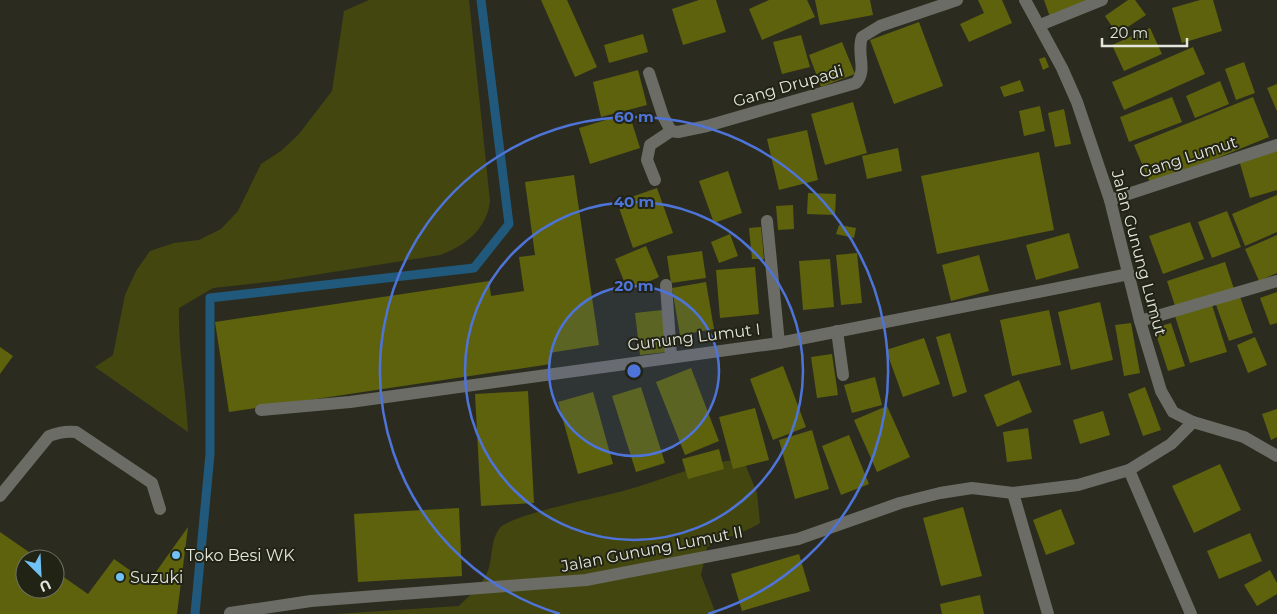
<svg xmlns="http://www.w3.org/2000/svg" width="1277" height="614" font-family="Montserrat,sans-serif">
<rect width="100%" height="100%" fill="#2b2c1f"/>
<g fill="#43470f">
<path d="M369 0H469L490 201C487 229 465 246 440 255L276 281 213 288 179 308C178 350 186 391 188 432L95 367 113 355 125 295 136 271 150 251 174 243 199 240 221 229 238 211 261 164 281 151 299 134 332 91 344 11Z"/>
<path d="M743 459 757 493 760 523C745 533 725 537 707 547L701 575 716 614H335L459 606C468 597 480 586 486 575 494 560 489 541 500 528 511 514 608 496 630 489 668 478 703 462 743 459Z"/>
</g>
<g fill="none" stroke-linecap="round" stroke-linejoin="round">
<polyline stroke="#20597b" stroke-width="9" points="195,614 210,454 210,298 474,268 509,224 481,0"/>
</g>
<g fill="#5e620c">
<polygon points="541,0 567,0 597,67 575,77"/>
<polygon points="699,0 716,0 726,32 683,45 672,9"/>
<polygon points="769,0 807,0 815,17 762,40 749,9"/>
<polygon points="815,0 870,0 873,15 820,25"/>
<polygon points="978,0 1002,0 1012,23 969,42 960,24 984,13"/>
<polygon points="1044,0 1087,0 1050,17"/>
<polygon points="1128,0 1135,0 1146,15 1117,34 1105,16"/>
<polygon points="1200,0 1213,0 1222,31 1182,43 1172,8"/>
<polygon points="919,22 943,86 894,104 870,40"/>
<polygon points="1150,28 1162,54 1124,71 1112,45"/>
<polygon points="643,34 648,52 609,63 604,45"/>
<polygon points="801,35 810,67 782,74 773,42"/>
<polygon points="842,42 855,74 821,87 809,55"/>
<polygon points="1193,47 1205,74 1124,110 1112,82"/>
<polygon points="1045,57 1049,67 1043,70 1039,59"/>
<polygon points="1244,62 1255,93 1236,100 1225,69"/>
<polygon points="638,70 647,105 601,117 593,82"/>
<polygon points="1020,80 1024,91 1004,97 1000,87"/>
<polygon points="1220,81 1229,104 1195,118 1186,96"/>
<polygon points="1277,84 1277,111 1267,88"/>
<polygon points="1172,97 1182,122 1129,142 1120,117"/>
<polygon points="1253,97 1269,137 1151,185 1134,145"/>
<polygon points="853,102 867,153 825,165 811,114"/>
<polygon points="1040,106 1045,131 1024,136 1019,111"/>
<polygon points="1064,109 1071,144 1055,147 1048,113"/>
<polygon points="629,113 640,148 590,164 579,128"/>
<polygon points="807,130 818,180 779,190 767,139"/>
<polygon points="898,148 902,171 867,179 862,156"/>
<polygon points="1277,149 1277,190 1250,198 1239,160"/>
<polygon points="1039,152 1054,230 937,254 921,176"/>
<polygon points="728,171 742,213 714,223 699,181"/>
<polygon points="574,175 599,345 549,353 551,364 229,412 215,322 489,281 491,296 524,291 519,257 535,255 525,182"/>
<polygon points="657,188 673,233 633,248 617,202"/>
<polygon points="808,193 836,194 835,215 807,214"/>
<polygon points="1277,195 1277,232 1245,246 1232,214"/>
<polygon points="793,205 794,229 778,230 776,206"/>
<polygon points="1227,211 1241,247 1212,258 1198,222"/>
<polygon points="1190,222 1204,259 1163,274 1149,236"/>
<polygon points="839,225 856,228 854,238 836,234"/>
<polygon points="761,227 764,259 752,259 749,228"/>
<polygon points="1069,233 1079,268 1036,280 1026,245"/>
<polygon points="730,234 738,256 719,263 711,242"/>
<polygon points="1277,235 1277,273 1259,281 1245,249"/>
<polygon points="646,246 659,277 628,291 615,259"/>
<polygon points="702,251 706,278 671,283 667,256"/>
<polygon points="857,253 862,303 841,305 836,255"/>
<polygon points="979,255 989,291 951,301 942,265"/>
<polygon points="830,259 834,307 803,310 799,261"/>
<polygon points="1225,262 1234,289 1176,309 1167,281"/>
<polygon points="755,267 759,314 720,318 716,270"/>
<polygon points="706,282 714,329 680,335 672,288"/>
<polygon points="1277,292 1277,323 1270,325 1260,298"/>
<polygon points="1239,294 1253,333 1229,341 1215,302"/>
<polygon points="1100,302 1113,360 1071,370 1058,312"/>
<polygon points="1212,305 1227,352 1190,363 1175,316"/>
<polygon points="662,310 667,352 640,355 635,313"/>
<polygon points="1049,310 1061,365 1012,376 1000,320"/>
<polygon points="1131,323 1140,373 1124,376 1115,325"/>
<polygon points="1171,323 1185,366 1168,371 1154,328"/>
<polygon points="950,333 967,392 953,397 936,337"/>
<polygon points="1255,337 1267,365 1248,373 1237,345"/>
<polygon points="924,338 940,384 903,397 886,350"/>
<polygon points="0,347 13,356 0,374"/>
<polygon points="832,354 838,395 817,398 811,357"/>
<polygon points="783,366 806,427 773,440 750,379"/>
<polygon points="691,368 719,441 685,455 656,382"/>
<polygon points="875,377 882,405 852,413 844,385"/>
<polygon points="1019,380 1032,412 997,427 984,395"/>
<polygon points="641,387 665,463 636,472 612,396"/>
<polygon points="1145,387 1161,430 1143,436 1128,394"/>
<polygon points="528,391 534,503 481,506 475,394"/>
<polygon points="593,392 613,464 578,474 558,402"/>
<polygon points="887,406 910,457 877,472 854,420"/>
<polygon points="755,408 769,460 733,469 719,417"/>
<polygon points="1277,409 1277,437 1271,440 1262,414"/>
<polygon points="1103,411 1110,435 1080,444 1073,420"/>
<polygon points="1028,428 1032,459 1007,462 1003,432"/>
<polygon points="812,430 829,489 795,499 779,440"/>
<polygon points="849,435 869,484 841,495 822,446"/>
<polygon points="719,449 724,469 688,479 682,459"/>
<polygon points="1220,464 1241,510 1194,533 1172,486"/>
<polygon points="963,507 982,576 941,586 923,518"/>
<polygon points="459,508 462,576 358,582 354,514"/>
<polygon points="1061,509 1075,544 1046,555 1033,520"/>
<polygon points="188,527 177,614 0,614 0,532 39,559 25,559 25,589 55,589 55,571 88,594 114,559 148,583"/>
<polygon points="1250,533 1262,561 1219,579 1207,551"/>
<polygon points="799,554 810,591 742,611 731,574"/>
<polygon points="1270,570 1277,583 1277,594 1257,606 1244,585"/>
<polygon points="980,595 984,614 942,614 940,604"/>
</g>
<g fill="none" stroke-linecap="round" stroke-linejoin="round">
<g stroke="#6b6c65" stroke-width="12">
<polyline points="1025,0 1062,68 1077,102 1110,200 1140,321 1161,391 1173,412 1193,422 1244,437 1277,456"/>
<polyline points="1040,25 1102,0"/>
<path d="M649 73 663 116 671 131 678 132 707 126 856 83C868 70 856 53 862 37L880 26 957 0"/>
<polyline points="655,180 647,160 650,145 671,131"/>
<polyline points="1110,200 1277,145"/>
<polyline points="767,221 779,343"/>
<polyline points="666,285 671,356"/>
<polyline points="1140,321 1277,281"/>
<polyline points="837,331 843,375"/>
<polyline points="261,410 350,402 779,343 1129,274"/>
<polyline points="1129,470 1191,614"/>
<polyline points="1013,493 1048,614"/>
<path d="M0 496 49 436C59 432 66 431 76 432L152 483 160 509"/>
<polyline points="230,613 311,601 586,580 798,539 900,503 940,493 972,488 1013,493 1078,485 1129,470 1171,444 1193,422"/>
</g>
</g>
<circle cx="634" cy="371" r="85" fill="#4f74d9" fill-opacity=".12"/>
<g fill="none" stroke="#4f74d9" stroke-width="2.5">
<circle cx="634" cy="371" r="85"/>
<circle cx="634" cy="371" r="169"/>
<path d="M560 614A254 254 0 1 1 708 614"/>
</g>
<g fill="#72c1f5" stroke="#212315" stroke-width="2">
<circle cx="176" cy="555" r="5"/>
<circle cx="120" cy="577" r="5"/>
</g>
<g text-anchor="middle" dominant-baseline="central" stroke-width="4" stroke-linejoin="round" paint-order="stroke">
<g font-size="16" fill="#e4e5dc" stroke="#212315">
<text transform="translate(788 86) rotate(-16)">Gang Drupadi</text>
<text transform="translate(1188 157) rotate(-18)">Gang Lumut</text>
<text transform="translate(1139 253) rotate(75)">Jalan Gunung Lumut</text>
<text transform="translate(694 337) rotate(-7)">Gunung Lumut I</text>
<text transform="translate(652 549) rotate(-11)">Jalan Gunung Lumut II</text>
</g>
<g font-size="16" fill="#e4e5dc" stroke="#212315" text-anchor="start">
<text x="186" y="555">Toko Besi WK</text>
<text x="130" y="577">Suzuki</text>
</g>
</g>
<circle cx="634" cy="371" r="8" fill="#4f74d9" stroke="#212315" stroke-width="2.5"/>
<g font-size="15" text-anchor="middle" font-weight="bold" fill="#4f74d9" stroke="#212315" stroke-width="4" stroke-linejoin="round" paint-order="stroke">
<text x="634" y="122">60 m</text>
<text x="634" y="207">40 m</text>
<text x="634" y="291">20 m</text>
</g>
<g transform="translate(40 574) rotate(156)"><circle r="24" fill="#212315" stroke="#6f7165"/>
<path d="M0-4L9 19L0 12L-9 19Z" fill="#72c1f5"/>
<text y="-8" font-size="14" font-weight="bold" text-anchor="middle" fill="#e4e5dc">U</text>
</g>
<path d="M1102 38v8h85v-8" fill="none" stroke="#e4e5dc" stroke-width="2.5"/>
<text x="1110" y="38" font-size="15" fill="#e4e5dc" stroke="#212315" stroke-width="4" paint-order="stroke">20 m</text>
</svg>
